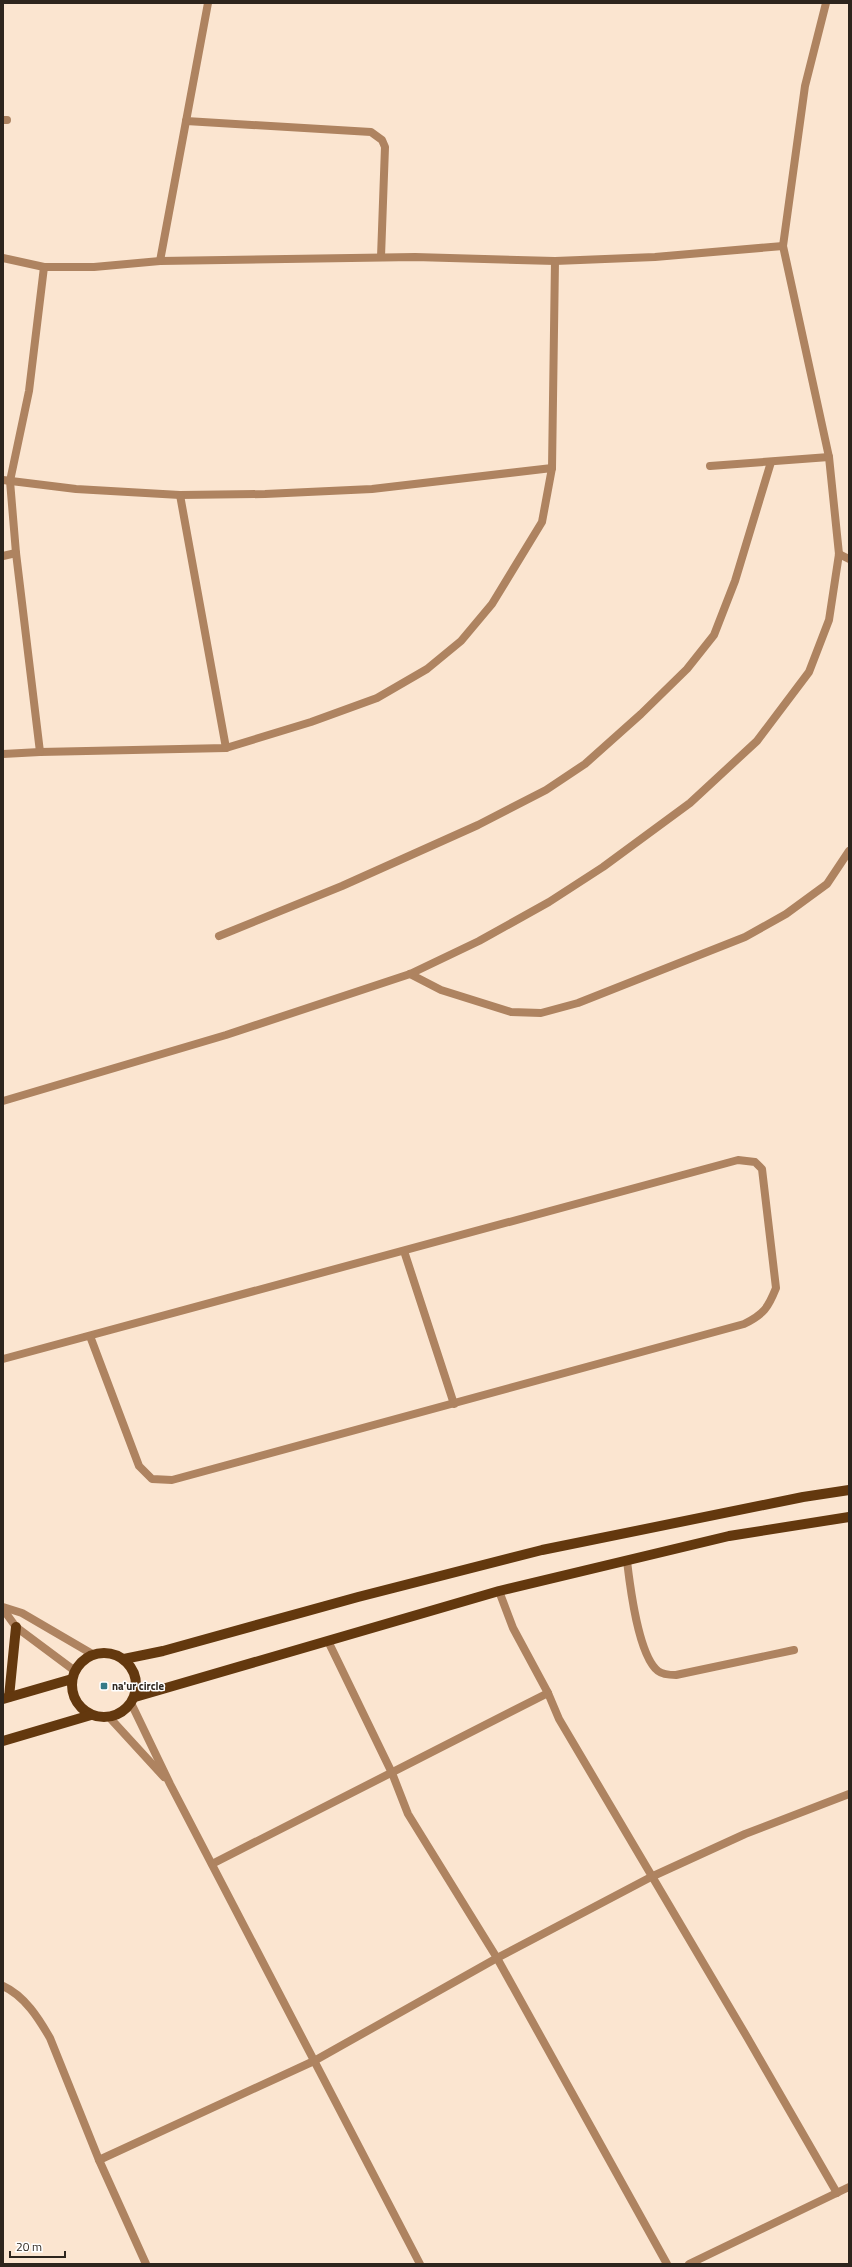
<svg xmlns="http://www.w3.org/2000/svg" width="852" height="2267" font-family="'Titillium Web',sans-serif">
<rect width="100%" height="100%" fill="#fbe5d0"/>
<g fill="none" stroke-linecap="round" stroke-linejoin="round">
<g stroke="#ae8360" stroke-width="8">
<polyline points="3,120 7,120"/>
<polyline points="186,121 371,132 382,140 385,147 381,257"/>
<polyline points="3,258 44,267 94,267 160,261 415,257 555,261 655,257 783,246"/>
<polyline points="160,261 208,3"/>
<polyline points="44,267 29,391 10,481 16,553 40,752 226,748 311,722 377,698 427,669 461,641 492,604 542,522 552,468 555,261"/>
<polyline points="710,466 829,457"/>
<polyline points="3,480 76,489 180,495 265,494 372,489 552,468"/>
<polyline points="180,495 226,748"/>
<polyline points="839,554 849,559"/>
<polyline points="3,556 16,553"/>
<polyline points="3,754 40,752"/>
<polyline points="219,936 342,886 478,825 546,790 585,764 641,714 687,669 714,635 735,581 771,462"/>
<polyline points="410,974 441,990 511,1012 541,1013 578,1003 745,937 786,914 827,884 849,851"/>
<polyline points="3,1101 226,1035 410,974 479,941 549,902 603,867 690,803 757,741 809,672 829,620 839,554 829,457 783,246 805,86 826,3"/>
<polyline points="404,1251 454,1404"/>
<path d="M3 1359 738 1160 755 1162 762 1169 776 1288C768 1308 764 1314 744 1324L172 1480 152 1479 139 1466 90 1336"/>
<path d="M627 1561C630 1586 638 1655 658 1671 663 1675 670 1675 676 1675L794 1650"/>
<polyline points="499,1591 513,1628 548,1693 559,1719 747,2037 837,2193"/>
<polyline points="328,1641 392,1773 408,1814 497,1958 667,2264"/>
<polyline points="131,1703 170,1784 420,2264"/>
<polyline points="109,1717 164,1777"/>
<polyline points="212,1864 548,1693"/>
<path d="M3 1986C25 1996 39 2019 50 2038L99 2160 146 2264"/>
<polyline points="99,2160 314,2061 497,1958 651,1877 745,1834 849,1794"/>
</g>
<g stroke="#ae8360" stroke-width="8">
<polyline points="3,1607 22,1613 94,1655"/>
<polyline points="3,1609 16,1627 75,1671"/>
<polyline points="689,2264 849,2187"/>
</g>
<g stroke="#63380e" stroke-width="10">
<circle cx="104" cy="1685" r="32"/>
<polyline points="124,1659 163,1651 358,1597 542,1550 803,1497 849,1490"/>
<polyline points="9,1697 16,1627"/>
<polyline points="135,1697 499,1591 729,1536 849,1517"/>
<polyline points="3,1699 72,1679"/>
<polyline points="3,1741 91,1715"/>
</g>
</g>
<rect fill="#357a88" stroke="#fff" stroke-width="1.5" x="100" y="1682" width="8" height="8" rx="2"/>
<g text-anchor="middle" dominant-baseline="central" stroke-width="3" stroke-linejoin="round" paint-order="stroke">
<g font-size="11" font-weight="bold" fill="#2d251d" stroke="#fff" text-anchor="start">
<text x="112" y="1686">na'ur circle</text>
</g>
</g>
<rect width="852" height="2267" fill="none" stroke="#2d251d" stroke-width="8"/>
<path d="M10 2251v6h55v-6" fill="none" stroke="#2d251d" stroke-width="2"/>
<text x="16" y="2251" font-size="12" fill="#2d251d" stroke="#ffffff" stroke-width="3" paint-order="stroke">20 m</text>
</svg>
